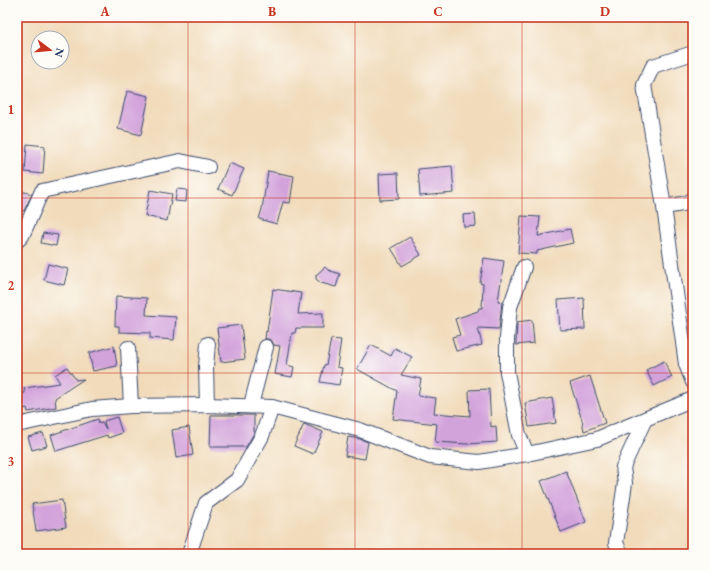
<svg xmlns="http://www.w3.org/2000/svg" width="710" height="571" font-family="'EB Garamond',serif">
<rect width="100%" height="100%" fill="#fdfcf7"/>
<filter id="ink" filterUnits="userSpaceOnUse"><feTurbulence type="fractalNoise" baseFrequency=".025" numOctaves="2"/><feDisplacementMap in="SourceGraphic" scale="8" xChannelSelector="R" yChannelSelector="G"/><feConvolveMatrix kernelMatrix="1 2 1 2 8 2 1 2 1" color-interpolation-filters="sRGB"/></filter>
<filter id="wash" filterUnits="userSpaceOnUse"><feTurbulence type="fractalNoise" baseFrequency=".012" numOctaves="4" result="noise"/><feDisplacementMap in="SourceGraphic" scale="16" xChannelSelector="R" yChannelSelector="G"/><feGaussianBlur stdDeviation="0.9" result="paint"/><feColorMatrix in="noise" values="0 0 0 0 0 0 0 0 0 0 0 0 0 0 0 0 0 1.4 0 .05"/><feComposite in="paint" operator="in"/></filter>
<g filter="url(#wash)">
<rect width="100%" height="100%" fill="#f1dbbb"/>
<g id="blocks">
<g fill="#d2a2db">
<polygon points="127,91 149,96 141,135 118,129"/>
<polygon points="27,144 45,146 43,174 25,172"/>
<polygon points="229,163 244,169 232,195 218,189"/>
<polygon points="452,166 454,193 420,196 418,169"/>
<polygon points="268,171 294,176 290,203 283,202 277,224 259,219 262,209"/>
<polygon points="398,173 399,199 380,200 379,174"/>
<polygon points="177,189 187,190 186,202 175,201"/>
<polygon points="17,190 32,194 24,211 17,209"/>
<polygon points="150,190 172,194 167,221 145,216"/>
<polygon points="475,214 476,226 464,227 463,215"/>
<polygon points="521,216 540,217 538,236 570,229 573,243 537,251 537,254 518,253"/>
<polygon points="43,233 58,235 56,246 41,243"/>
<polygon points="410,237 421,255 402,266 391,248"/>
<polygon points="484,258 504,261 498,301 502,302 499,329 478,328 482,345 456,351 452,337 460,335 455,319 478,311 479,308 482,308 483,284 480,283"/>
<polygon points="48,264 68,269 64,285 44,280"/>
<polygon points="325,267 328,270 340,274 336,287 321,283 316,279 316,275"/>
<polygon points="273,289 301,293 298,314 323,313 323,328 296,328 295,333 292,333 287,365 294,367 292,377 275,374 280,346 274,345 272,341 268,339 265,339 266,331 267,332"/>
<polygon points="116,296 147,298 146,315 176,317 174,340 150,338 150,333 119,332 119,326 115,326"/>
<polygon points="584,298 585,329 560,330 558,300"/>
<polygon points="532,320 534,343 516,345 517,322"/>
<polygon points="241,325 245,359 221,362 217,328"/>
<polygon points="331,339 341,340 337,367 342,368 339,385 320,382 324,365 326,365"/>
<polygon points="371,345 391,356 395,348 412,357 401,375 421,379 418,396 436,398 434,413 470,416 469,390 489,389 491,427 496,426 497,442 467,444 435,442 437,424 393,419 397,391 357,369"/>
<polygon points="114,346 117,366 93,371 89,353"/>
<polygon points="664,361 672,377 654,386 646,370"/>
<polygon points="67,367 76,380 84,379 55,398 56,407 28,412 27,408 17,411 17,395 25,393 24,388 60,383 55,375"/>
<polygon points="590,376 605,423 584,431 582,420 570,383"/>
<polygon points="552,398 556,423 529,427 525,403"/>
<polygon points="211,415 254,415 254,433 246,447 210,447"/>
<polygon points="117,417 122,433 108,438 107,435 56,451 51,435 98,419 99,423 102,422 106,429 104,421"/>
<polygon points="304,424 323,432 313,454 294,446"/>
<polygon points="189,427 193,455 176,458 172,430"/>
<polygon points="43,433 47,446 32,450 28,437"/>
<polygon points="348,437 360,439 368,442 365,459 345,456"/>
<polygon points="566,471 586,522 561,532 541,481"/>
<polygon points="62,500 66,527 36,531 32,504"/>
</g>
</g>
</g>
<g filter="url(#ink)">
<use href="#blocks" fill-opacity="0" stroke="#3b496c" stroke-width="1"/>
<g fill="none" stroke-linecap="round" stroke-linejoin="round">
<defs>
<g id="minor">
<polyline points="693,53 653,66 644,85 664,207 686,364 693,382"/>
<polyline points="664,207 688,203 693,199"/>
<polyline points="17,241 22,236 42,191 180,161 208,167"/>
<polyline points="524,267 510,307 507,338 507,372 519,435 527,454"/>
<polyline points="128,348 131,406"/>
<polyline points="207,405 206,366 208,344"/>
<polyline points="251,405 266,347"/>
<polyline points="17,425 92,409 131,406 207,405 272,407 360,430 430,457 479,462 527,454 597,439 693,399"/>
<polyline points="189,554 206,503 237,480 262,436 272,407"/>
<polyline points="621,554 616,543 625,483 623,467 645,419"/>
</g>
</defs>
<use href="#minor" stroke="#3b496c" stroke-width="16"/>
<use href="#minor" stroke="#fff" stroke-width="14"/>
</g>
</g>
<path fill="none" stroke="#c8321e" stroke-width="1" stroke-opacity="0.55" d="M188 17V554M355 17V554M522 17V554M17 198H693M17 373H693"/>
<rect width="710" height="571" fill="none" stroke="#fdfcf7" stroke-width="44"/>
<g transform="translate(50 50) rotate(106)"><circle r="19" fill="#fdfcf7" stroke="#a3aaba"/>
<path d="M0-3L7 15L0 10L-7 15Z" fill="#c8321e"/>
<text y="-6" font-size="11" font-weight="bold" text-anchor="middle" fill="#1b2f5e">N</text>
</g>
<rect x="22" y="22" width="666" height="527" fill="none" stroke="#c8321e" stroke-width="1.5"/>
<g font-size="13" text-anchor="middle" font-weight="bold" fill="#c8321e">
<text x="105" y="16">A</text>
<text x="272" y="16">B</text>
<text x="438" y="16">C</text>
<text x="605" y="16">D</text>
<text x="11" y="114">1</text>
<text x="11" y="290">2</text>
<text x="11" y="466">3</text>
</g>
</svg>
